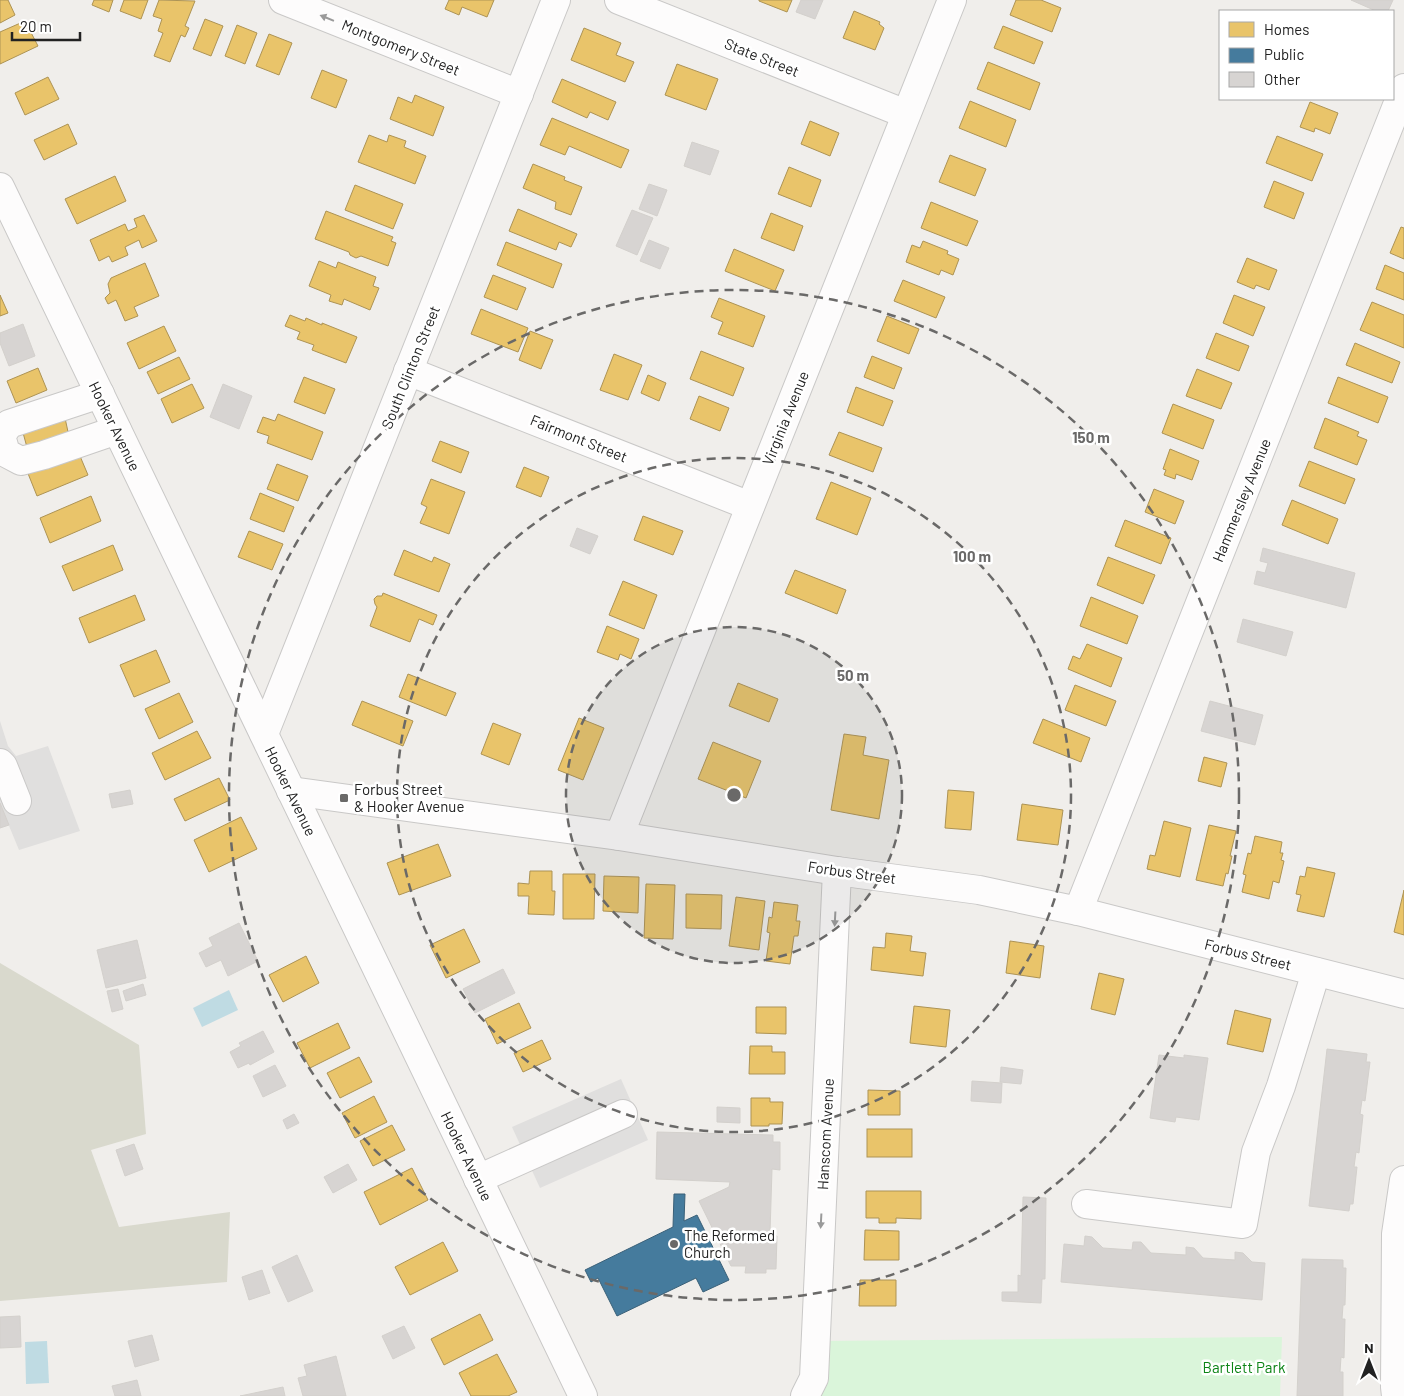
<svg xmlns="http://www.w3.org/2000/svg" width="1404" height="1396" font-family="Barlow,sans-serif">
<rect width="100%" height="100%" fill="#f0eeeb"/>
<polygon fill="#d9d9cd" points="0,963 139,1045 146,1134 91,1150 119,1227 230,1212 227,1282 0,1301"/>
<polygon fill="#daf5da" points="1282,1337 1280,1396 805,1396 815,1341"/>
<g fill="#e0dfde">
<polygon points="0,721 8,746 16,756 48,746 80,831 19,850 0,804"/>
<polygon points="621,1079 648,1140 540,1188 512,1127"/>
</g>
<g fill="#bfdbe3">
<polygon points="229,990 238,1010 202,1027 193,1008"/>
<polygon points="47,1341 49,1383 26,1384 25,1342"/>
</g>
<g fill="#e9c46a" stroke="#ad9354">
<polygon points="0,0 8,0 15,15 0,23"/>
<polygon points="94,0 113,0 109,12 92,5"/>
<polygon points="124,0 148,0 141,19 120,11"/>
<polygon points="159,0 195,1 185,26 189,28 185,37 181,35 170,62 154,56 163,33 158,31 162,19 153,16"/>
<polygon points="449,0 494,0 487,17 462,7 459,15 445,9"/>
<polygon points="759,0 792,0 787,12 759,1"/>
<polygon points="1016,0 1041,0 1061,8 1052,32 1010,15"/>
<polygon points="854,11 880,22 879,24 884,28 875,50 843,38"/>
<polygon points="205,19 223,26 211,56 193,49"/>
<polygon points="25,21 38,46 0,64 0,32"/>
<polygon points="237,25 257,33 245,64 225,56"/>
<polygon points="1003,26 1043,42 1034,64 994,48"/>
<polygon points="584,28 621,43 616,55 634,62 625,82 571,60"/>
<polygon points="269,34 292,43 279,75 256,66"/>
<polygon points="988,62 1040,83 1030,110 977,89"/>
<polygon points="677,64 718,79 706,110 665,95"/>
<polygon points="322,70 347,80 336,108 311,98"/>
<polygon points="48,77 59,99 25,115 15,93"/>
<polygon points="562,79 616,102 608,120 590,112 587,118 552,102"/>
<polygon points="415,95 444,107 433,136 390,119 398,97 412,103"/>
<polygon points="970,101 1016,120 1006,147 959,128"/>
<polygon points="1310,102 1338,113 1330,134 1315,128 1314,132 1300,127"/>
<polygon points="552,118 629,150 621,168 569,146 565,155 540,145"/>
<polygon points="810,121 839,133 830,156 801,144"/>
<polygon points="68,124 77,144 44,160 34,140"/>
<polygon points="369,135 387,142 389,135 406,141 404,147 426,156 415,184 358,162"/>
<polygon points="1277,136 1323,154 1312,181 1266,163"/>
<polygon points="950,155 986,169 975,196 939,182"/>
<polygon points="533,164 565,177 564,180 582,187 571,215 555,209 556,202 523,188"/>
<polygon points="789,167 821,180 811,207 778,194"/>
<polygon points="115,176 126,201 77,224 65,199"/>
<polygon points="1274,181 1304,193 1294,219 1264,207"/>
<polygon points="355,185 403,204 393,229 345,210"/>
<polygon points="931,202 978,221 967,246 921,228"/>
<polygon points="518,209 577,234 571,247 559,242 556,250 509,231"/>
<polygon points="326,211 393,237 391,241 396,243 388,266 361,256 356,258 350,255 349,252 315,239"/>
<polygon points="771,213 803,226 794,251 761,238"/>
<polygon points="144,215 157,241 142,248 139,240 125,247 128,255 112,262 109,256 99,261 90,240 125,224 128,231 137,227 134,219"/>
<polygon points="1401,227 1404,228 1404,259 1390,253"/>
<polygon points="923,241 948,251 947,254 959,259 953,275 941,270 939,275 906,262 912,245 920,248"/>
<polygon points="506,242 562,264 553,288 497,265"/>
<polygon points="734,249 784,270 775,291 725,271"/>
<polygon points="1247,258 1277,270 1269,290 1256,285 1254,289 1237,282"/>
<polygon points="319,261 336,268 338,262 376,277 373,286 379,288 370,310 344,299 342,305 329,301 331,295 309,286"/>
<polygon points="145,263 159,296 134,307 138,316 125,321 116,300 108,304 105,298 110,293 108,284 111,278"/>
<polygon points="1385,265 1404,273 1404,300 1376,289"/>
<polygon points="493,275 526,288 517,310 484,297"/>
<polygon points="903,280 945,297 936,318 894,301"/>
<polygon points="0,295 8,313 0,316"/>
<polygon points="1234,295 1265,307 1253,336 1223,323"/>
<polygon points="719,298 765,316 753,347 718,334 723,322 711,317"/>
<polygon points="1372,302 1404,315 1404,348 1360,330"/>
<polygon points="481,309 528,328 518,352 471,334"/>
<polygon points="290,315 305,321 306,318 322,325 322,323 357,337 346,363 312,350 314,345 297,339 300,332 285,326"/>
<polygon points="887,316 919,329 909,354 877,341"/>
<polygon points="164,326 176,351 139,369 127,343"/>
<polygon points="530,331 553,340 541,369 519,360"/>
<polygon points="1216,333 1249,346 1239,371 1206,358"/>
<polygon points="1355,343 1400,362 1392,383 1346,365"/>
<polygon points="701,351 744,368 733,396 690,379"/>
<polygon points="614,354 642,365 628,400 600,390"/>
<polygon points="872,356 902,368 894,389 864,377"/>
<polygon points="179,357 190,379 158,394 147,372"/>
<polygon points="38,368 47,390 16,403 7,381"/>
<polygon points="1197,369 1232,383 1221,409 1186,396"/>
<polygon points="648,375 666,383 659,401 641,393"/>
<polygon points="304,377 335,389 325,414 294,402"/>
<polygon points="1338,377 1388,397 1378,423 1328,403"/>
<polygon points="192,384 204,408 172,423 161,399"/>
<polygon points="856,387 893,401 883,426 847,412"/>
<polygon points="699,396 729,408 720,431 690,419"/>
<polygon points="1173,404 1214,420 1203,449 1162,433"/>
<polygon points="278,414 323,432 312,460 267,443 269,436 257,432 263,417 275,421"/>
<polygon points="65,418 70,441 28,451 22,429"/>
<polygon points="1325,418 1359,432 1357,436 1367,440 1357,465 1314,448"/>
<polygon points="839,432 882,448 873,472 829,455"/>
<polygon points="440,441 469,452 461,473 432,461"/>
<polygon points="77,449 88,475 37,496 27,471"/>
<polygon points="1170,449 1199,461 1192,480 1176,474 1175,479 1164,475 1166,470 1163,469"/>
<polygon points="1309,461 1355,479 1345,504 1299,486"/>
<polygon points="277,464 308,476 298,501 267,489"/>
<polygon points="524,467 549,477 541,497 516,487"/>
<polygon points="431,479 465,492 449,534 420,523 427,507 421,504"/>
<polygon points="831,482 871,498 857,535 816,519"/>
<polygon points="1154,489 1184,501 1175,524 1145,512"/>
<polygon points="260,493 294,507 284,532 250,519"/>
<polygon points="91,496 101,521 50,543 40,518"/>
<polygon points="1292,500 1338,519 1328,544 1282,525"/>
<polygon points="643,516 683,531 673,555 634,540"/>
<polygon points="1125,520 1171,538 1161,564 1115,546"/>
<polygon points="249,531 283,544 272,570 238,557"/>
<polygon points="113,545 123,570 73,591 62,566"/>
<polygon points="404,550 432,562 434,557 450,564 439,592 394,575"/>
<polygon points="1108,557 1155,575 1143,604 1097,585"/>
<polygon points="795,570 846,590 837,614 785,593"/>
<polygon points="623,581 657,595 644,629 609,615"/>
<polygon points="383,593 437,615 433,625 419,619 410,642 370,626 377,607 375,604 374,599 377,596 382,596"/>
<polygon points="135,595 145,620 89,643 79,618"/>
<polygon points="1091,597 1138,616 1127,644 1080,626"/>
<polygon points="607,626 639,639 631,659 620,654 618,660 597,652"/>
<polygon points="1087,644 1122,658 1111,687 1068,669 1073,656 1080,659"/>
<polygon points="156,650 170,682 134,697 120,665"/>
<polygon points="408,674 456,693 446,716 399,697"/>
<polygon points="738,683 778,699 769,722 729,706"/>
<polygon points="1075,685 1116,701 1106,726 1065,710"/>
<polygon points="179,693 193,722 159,739 145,709"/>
<polygon points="362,701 413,721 403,746 352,725"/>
<polygon points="579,718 604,728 583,780 558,770"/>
<polygon points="1043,719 1090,738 1081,762 1033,743"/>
<polygon points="493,723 521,734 509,765 481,754"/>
<polygon points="197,731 211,758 165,780 152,753"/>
<polygon points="844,734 866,737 863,755 889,760 879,819 831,810"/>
<polygon points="713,742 761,761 746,798 698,779"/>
<polygon points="1204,757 1227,763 1221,787 1198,781"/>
<polygon points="219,778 230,800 185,821 174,799"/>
<polygon points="948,790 974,792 971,830 945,828"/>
<polygon points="1022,804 1063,810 1058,845 1017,840"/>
<polygon points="241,817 257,849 209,872 194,840"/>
<polygon points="1164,821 1191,828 1180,877 1147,869 1150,855 1155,856"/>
<polygon points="1209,825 1236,831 1230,856 1232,856 1228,874 1226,873 1223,886 1196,880"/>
<polygon points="1255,836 1282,842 1280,853 1283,853 1281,860 1284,861 1279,883 1273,881 1269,899 1242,892 1246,875 1243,874 1248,853 1251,854"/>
<polygon points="438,844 451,876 399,895 387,863"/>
<polygon points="1307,867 1335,873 1324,917 1297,911 1301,895 1296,894 1300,876 1305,877"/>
<polygon points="530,871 552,871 552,891 555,891 554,915 528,914 529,896 518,896 518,883 529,884"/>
<polygon points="563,874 595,874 594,919 563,919"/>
<polygon points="604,876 639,877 638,913 603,911"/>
<polygon points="646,884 675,885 673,939 644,938"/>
<polygon points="1404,890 1404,935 1394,932"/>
<polygon points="686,894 722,895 721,929 686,928"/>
<polygon points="736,897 765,901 759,950 729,946"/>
<polygon points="774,902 798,905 796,921 800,921 798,936 794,936 790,964 766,961 770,933 767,932 769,917 772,918"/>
<polygon points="464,929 480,962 446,978 430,945"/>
<polygon points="886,933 912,936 910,951 926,953 923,976 871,970 873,947 885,948"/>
<polygon points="1010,941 1044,946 1040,978 1006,973"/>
<polygon points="306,956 319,983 283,1002 269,975"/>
<polygon points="1099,973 1124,979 1115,1015 1091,1009"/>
<polygon points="519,1003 531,1028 497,1044 485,1019"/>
<polygon points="914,1006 950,1010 946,1047 910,1043"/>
<polygon points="756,1007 786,1007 786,1034 756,1033"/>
<polygon points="1235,1010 1271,1019 1263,1052 1227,1044"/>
<polygon points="338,1023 350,1048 310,1068 297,1043"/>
<polygon points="542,1040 551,1059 523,1072 514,1053"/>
<polygon points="750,1046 772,1046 772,1052 785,1052 785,1074 749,1074"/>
<polygon points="359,1057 372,1082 340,1098 327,1073"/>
<polygon points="868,1090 900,1091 900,1115 868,1115"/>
<polygon points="374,1096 387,1122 355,1138 342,1113"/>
<polygon points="751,1098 770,1098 770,1102 783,1102 782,1124 769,1124 769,1126 751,1126"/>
<polygon points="392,1125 405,1150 373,1166 360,1141"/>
<rect x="867" y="1129" width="45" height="28"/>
<polygon points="412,1168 428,1200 380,1225 364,1192"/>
<polygon points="866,1191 921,1191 921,1219 896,1218 896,1223 879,1223 879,1218 866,1218"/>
<polygon points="865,1230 899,1231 899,1260 864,1260"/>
<polygon points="443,1242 458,1271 410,1295 395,1267"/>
<polygon points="860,1280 896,1280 896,1306 859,1306"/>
<polygon points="480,1314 493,1340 444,1365 431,1339"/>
<polygon points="497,1354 517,1392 508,1396 471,1396 459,1373"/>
</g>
<polygon fill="#457b9d" stroke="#3a6078" points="674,1194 685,1194 684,1221 697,1215 729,1280 703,1292 696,1278 617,1316 598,1278 591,1282 585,1270 673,1227"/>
<g fill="#d7d4d2" stroke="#d3d0cc">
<polygon points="801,0 823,0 815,19 796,12"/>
<polygon points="1351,0 1393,0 1388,11 1376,11"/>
<polygon points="692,142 719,151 710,175 684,166"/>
<polygon points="649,184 667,190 657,216 639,209"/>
<polygon points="632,210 653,218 637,255 616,246"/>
<polygon points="649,240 669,248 660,269 640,261"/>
<polygon points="23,324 35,356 9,366 0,343 0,333"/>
<polygon points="223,384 252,396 239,429 210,417"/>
<polygon points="577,528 598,536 590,554 570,546"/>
<polygon points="1263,548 1355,573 1346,608 1254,584 1257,571 1265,573 1268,563 1260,561"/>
<polygon points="1243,619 1293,632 1286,656 1237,642"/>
<polygon points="1210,701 1263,715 1255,745 1201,731"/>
<polygon points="130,790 133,804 112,808 109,794"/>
<polygon points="0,803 9,825 0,828"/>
<polygon points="239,923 258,961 228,976 221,960 206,967 199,953 213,946 209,938"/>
<polygon points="137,940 146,978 106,988 97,950"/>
<polygon points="503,969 515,993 475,1013 463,989"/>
<polygon points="143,984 146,995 126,1001 123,991"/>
<polygon points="118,989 123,1009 112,1012 107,991"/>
<polygon points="263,1031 274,1052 250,1065 249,1063 238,1068 230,1052 241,1046 239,1043"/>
<polygon points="1327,1049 1367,1054 1366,1062 1370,1062 1365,1101 1362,1100 1360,1114 1363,1115 1359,1153 1356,1152 1354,1167 1357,1167 1353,1204 1350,1204 1349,1211 1309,1206"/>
<polygon points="1159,1055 1184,1058 1184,1055 1208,1058 1199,1120 1176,1117 1175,1122 1150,1118"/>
<polygon points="275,1065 286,1086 263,1097 253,1076"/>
<polygon points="1001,1067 1023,1070 1021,1084 1000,1082"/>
<polygon points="972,1081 1002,1083 1001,1103 971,1101"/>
<polygon points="717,1107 740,1108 740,1123 717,1122"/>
<polygon points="294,1114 299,1123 287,1129 283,1120"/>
<polygon points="657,1132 773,1135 773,1142 780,1142 780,1170 772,1169 770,1233 777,1236 776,1269 766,1269 766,1273 745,1273 746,1266 731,1266 699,1201 729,1187 730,1182 656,1179"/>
<polygon points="134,1144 143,1169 125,1176 116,1150"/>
<polygon points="348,1164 357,1180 333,1193 324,1177"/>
<polygon points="1023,1197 1046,1198 1045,1279 1042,1279 1041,1303 1002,1301 1002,1292 1018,1292 1018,1275 1021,1276"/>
<polygon points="1085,1236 1092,1237 1103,1248 1132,1250 1133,1242 1141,1242 1151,1253 1186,1255 1186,1247 1194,1248 1203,1258 1235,1260 1235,1252 1243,1253 1252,1262 1265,1263 1262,1300 1061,1282 1064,1244 1084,1246"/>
<polygon points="297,1255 313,1291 288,1302 272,1267"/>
<polygon points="1302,1259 1343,1260 1343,1268 1346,1268 1345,1305 1343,1305 1342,1319 1345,1319 1344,1358 1341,1357 1340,1372 1343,1372 1343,1396 1297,1396"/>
<polygon points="262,1270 270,1293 249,1300 242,1277"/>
<polygon points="20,1316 21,1347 0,1348 0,1317"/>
<polygon points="404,1326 415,1348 393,1359 382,1336"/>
<polygon points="152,1335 159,1360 135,1367 128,1341"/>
<polygon points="336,1356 346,1396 303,1396 298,1378 307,1376 304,1365"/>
<polygon points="137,1380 141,1396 115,1396 112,1386"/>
<polygon points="283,1387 285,1396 240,1396"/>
</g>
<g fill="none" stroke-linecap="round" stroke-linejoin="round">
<defs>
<g id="minor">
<polyline points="283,0 519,94"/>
<polyline points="619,0 906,114"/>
<polyline points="0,187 583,1396"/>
<polyline points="408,371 750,506"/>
<polyline points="100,394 9,424 1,436 6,453 21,461 44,455 117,430"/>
<polyline points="264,734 556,0"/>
<polyline points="0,763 3,766 17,801"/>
<polyline points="291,791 619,836 837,871 979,890 1078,911 1404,994"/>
<polyline points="619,836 952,0"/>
<polyline points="1078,911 1404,88"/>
<polyline points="478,1179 623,1114"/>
<polyline points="1086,1204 1243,1224 1256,1152 1281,1086 1316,972"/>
<polyline points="805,1396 814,1378 837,871"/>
<polyline points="1396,1396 1395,1387 1396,1234 1404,1180"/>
</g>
</defs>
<use href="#minor" stroke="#c9c8c7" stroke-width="30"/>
<use href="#minor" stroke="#fdfcfc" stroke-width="28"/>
</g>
<defs><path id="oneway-solid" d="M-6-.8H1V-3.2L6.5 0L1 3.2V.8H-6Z" transform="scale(1.25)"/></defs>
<g fill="#9a9a9a">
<use href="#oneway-solid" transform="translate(327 18) rotate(-158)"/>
<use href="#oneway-solid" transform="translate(835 919) rotate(93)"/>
<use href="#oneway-solid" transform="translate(821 1221) rotate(93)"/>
</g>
<circle cx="734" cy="795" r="168" fill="#6a6968" fill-opacity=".12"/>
<g fill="none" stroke="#6a6968" stroke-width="2.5" stroke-dasharray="9 6">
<circle cx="734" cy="795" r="168"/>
<circle cx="734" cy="795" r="337"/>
<circle cx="734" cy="795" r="505"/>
</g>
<g fill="#6a6968" stroke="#fff" stroke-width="2">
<rect x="339" y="793" width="10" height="10" rx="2.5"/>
<circle cx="674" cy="1244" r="5"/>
</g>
<g text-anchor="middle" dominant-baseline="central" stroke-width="5" stroke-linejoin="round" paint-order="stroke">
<g font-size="15" fill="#222" stroke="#fff">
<text transform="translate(401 47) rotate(22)">Montgomery Street</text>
<text transform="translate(762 57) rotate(22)">State Street</text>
<text transform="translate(410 367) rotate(-68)">South Clinton Street</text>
<text transform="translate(785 418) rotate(-68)">Virginia Avenue</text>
<text transform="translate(115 426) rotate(64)">Hooker Avenue</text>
<text transform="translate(579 438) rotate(22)">Fairmont Street</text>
<text transform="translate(1241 500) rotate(-68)">Hammersley Avenue</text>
<text transform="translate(291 791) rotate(64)">Hooker Avenue</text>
<text transform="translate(852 872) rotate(8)">Forbus Street</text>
<text transform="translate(1248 954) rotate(14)">Forbus Street</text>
<text transform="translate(825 1134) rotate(-87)">Hanscom Avenue</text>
<text transform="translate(467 1156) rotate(64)">Hooker Avenue</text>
</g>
<g font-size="15" fill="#222" stroke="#fff" text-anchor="start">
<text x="354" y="789">Forbus Street<tspan x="354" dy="17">&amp; Hooker Avenue</tspan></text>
<text x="684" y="1235">The Reformed<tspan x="684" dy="17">Church</tspan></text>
</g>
<g font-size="15" fill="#0c8416" stroke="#fff">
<text x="1244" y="1367">Bartlett Park</text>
</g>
</g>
<circle cx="734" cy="795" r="8" fill="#6a6968" stroke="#fff" stroke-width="2.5"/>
<g font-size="15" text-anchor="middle" font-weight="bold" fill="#6a6968" stroke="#fff" stroke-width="5" stroke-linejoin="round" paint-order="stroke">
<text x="1091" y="443">150 m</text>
<text x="972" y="562">100 m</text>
<text x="853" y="681">50 m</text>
</g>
<rect x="1219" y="10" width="175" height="90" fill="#ffffff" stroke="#a7a7a7"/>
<rect x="1229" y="22" width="25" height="15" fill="#e9c46a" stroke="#a7a7a7"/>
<text x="1264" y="35" font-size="15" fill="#222222">Homes</text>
<rect x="1229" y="48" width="25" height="15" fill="#457b9d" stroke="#a7a7a7"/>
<text x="1264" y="60" font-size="15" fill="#222222">Public</text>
<rect x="1229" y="72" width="25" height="15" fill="#d7d4d2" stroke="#a7a7a7"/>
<text x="1264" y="85" font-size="15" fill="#222222">Other</text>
<g transform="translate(1369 1361)" stroke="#ffffff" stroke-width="4" paint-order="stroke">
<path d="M0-4L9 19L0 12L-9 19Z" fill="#222222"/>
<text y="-8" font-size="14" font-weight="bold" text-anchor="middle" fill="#222222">N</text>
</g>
<path d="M12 32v8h68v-8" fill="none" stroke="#222222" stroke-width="2.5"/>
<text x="20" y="32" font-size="15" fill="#222222" stroke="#ffffff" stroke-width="4" paint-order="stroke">20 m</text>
</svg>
